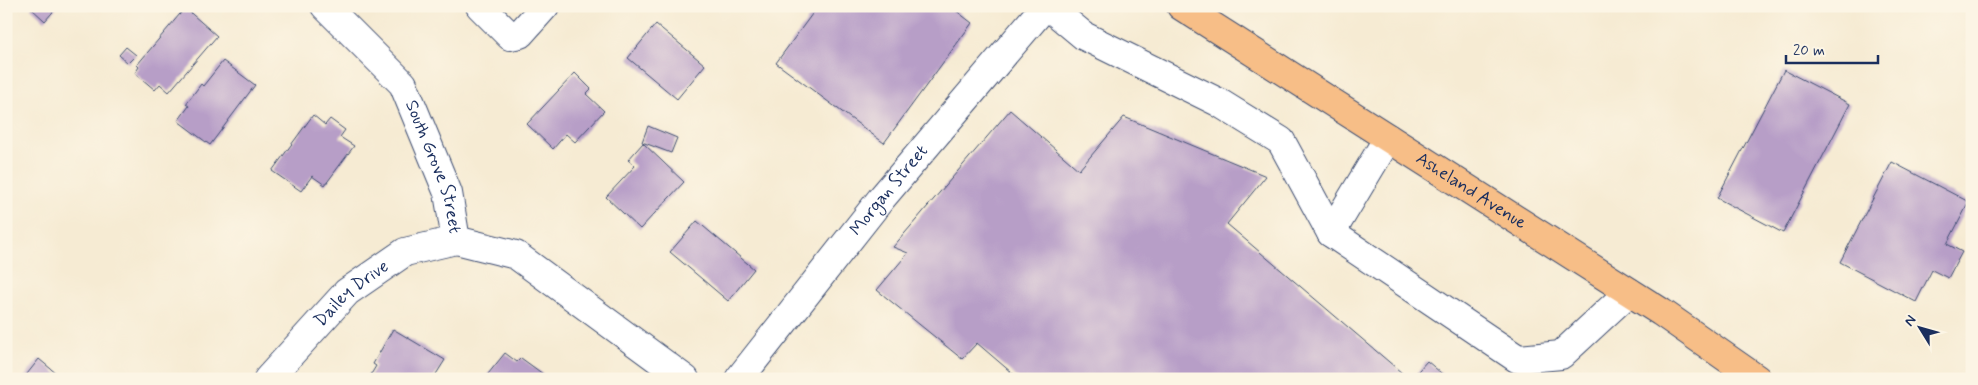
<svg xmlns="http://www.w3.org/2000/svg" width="1978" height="385" font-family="Mynerve,sans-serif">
<rect width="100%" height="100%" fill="#fcf5e5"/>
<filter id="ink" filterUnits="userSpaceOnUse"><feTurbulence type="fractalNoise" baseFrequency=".02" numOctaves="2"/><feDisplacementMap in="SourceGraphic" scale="10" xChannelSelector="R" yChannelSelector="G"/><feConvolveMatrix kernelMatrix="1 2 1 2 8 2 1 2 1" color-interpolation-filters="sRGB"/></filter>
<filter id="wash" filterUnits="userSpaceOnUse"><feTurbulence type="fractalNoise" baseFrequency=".0096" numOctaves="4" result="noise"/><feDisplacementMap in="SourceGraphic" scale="20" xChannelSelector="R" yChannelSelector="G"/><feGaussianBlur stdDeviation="1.12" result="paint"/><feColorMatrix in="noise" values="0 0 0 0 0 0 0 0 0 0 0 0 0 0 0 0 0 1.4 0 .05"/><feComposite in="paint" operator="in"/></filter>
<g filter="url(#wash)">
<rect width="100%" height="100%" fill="#f6ebd3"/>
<g id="blocks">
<g fill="#b79ec7">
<polygon points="32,6 58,6 45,21 31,8"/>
<polygon points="818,6 950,6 972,23 884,143 776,63"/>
<polygon points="185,8 217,36 169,92 160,84 155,90 135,73 139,67 137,65"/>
<polygon points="656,24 705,65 677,99 628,58"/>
<polygon points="126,47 136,55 128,63 119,55"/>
<polygon points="223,61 255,85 210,145 178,121 189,106 186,104 201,84 203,86"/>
<polygon points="1784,70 1850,104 1783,233 1717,198"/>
<polygon points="575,73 591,89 586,94 604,111 575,142 566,134 553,149 527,124"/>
<polygon points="1010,110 1079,170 1124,117 1266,176 1227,224 1409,379 1019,379 977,343 962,359 877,290 908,253 893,247"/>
<polygon points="313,115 325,125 330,119 345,130 340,137 354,146 325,185 312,176 301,191 272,171"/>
<polygon points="648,126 677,138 671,153 642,142"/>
<polygon points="643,143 684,182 640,229 606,197 635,166 628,160"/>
<polygon points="1892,162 1969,202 1947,244 1962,252 1948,278 1932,270 1916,302 1840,262"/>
<polygon points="697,221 754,269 728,301 670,252"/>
<polygon points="393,329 445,360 433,379 375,379 370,376 376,366 373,364"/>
<polygon points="505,353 517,362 521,358 543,374 539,379 484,379"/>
<polygon points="39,359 63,379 23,379"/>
<polygon points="1427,361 1448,379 1411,379"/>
</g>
</g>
</g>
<g filter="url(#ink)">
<use href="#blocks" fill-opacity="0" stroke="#3c4b70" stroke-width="1"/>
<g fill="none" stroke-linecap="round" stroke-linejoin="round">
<defs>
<g id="minor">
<path id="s1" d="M325 6 403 84 448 193 456 240 516 255 685 379"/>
<polyline points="480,6 510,36 520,34 545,6"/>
<polyline points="1048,6 1084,36 1218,102 1281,141 1331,233 1518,359 1561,355 1629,292"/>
<polyline points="1331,233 1388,138"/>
<path id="s2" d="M268 379 347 292 405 252 456 240"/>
<path id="s3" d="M739 379 881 199 1045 6"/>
</g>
<g id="major">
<path id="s4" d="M1181 6 1661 312 1757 379"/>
</g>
</defs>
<use href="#minor" stroke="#3c4b70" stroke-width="30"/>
<use href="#major" stroke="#3c4b70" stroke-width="30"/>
<use href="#minor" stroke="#fff" stroke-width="28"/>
<use href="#major" stroke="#f7be87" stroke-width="28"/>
</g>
</g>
<g text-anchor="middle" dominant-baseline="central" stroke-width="4.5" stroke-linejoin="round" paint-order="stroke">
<g font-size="18" fill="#1b2f5e" stroke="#fcf5e5">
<text stroke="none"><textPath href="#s1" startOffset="199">South Grove Street</textPath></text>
<text stroke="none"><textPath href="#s3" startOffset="241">Morgan Street</textPath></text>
<text stroke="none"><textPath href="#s4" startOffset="344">Asheland Avenue</textPath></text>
<text stroke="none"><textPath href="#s2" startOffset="120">Dailey Drive</textPath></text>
</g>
</g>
<rect width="1978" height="385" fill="none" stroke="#fcf5e5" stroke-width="25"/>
<g transform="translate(1920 328) rotate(307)" stroke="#fcf5e5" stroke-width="4" paint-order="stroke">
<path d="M0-4L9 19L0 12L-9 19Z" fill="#1b2f5e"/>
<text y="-8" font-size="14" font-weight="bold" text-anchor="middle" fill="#1b2f5e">N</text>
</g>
<path d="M1786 55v8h92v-8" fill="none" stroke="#1b2f5e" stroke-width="2.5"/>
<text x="1793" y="55" font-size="15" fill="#1b2f5e" stroke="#fcf5e5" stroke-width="4" paint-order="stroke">20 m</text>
</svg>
